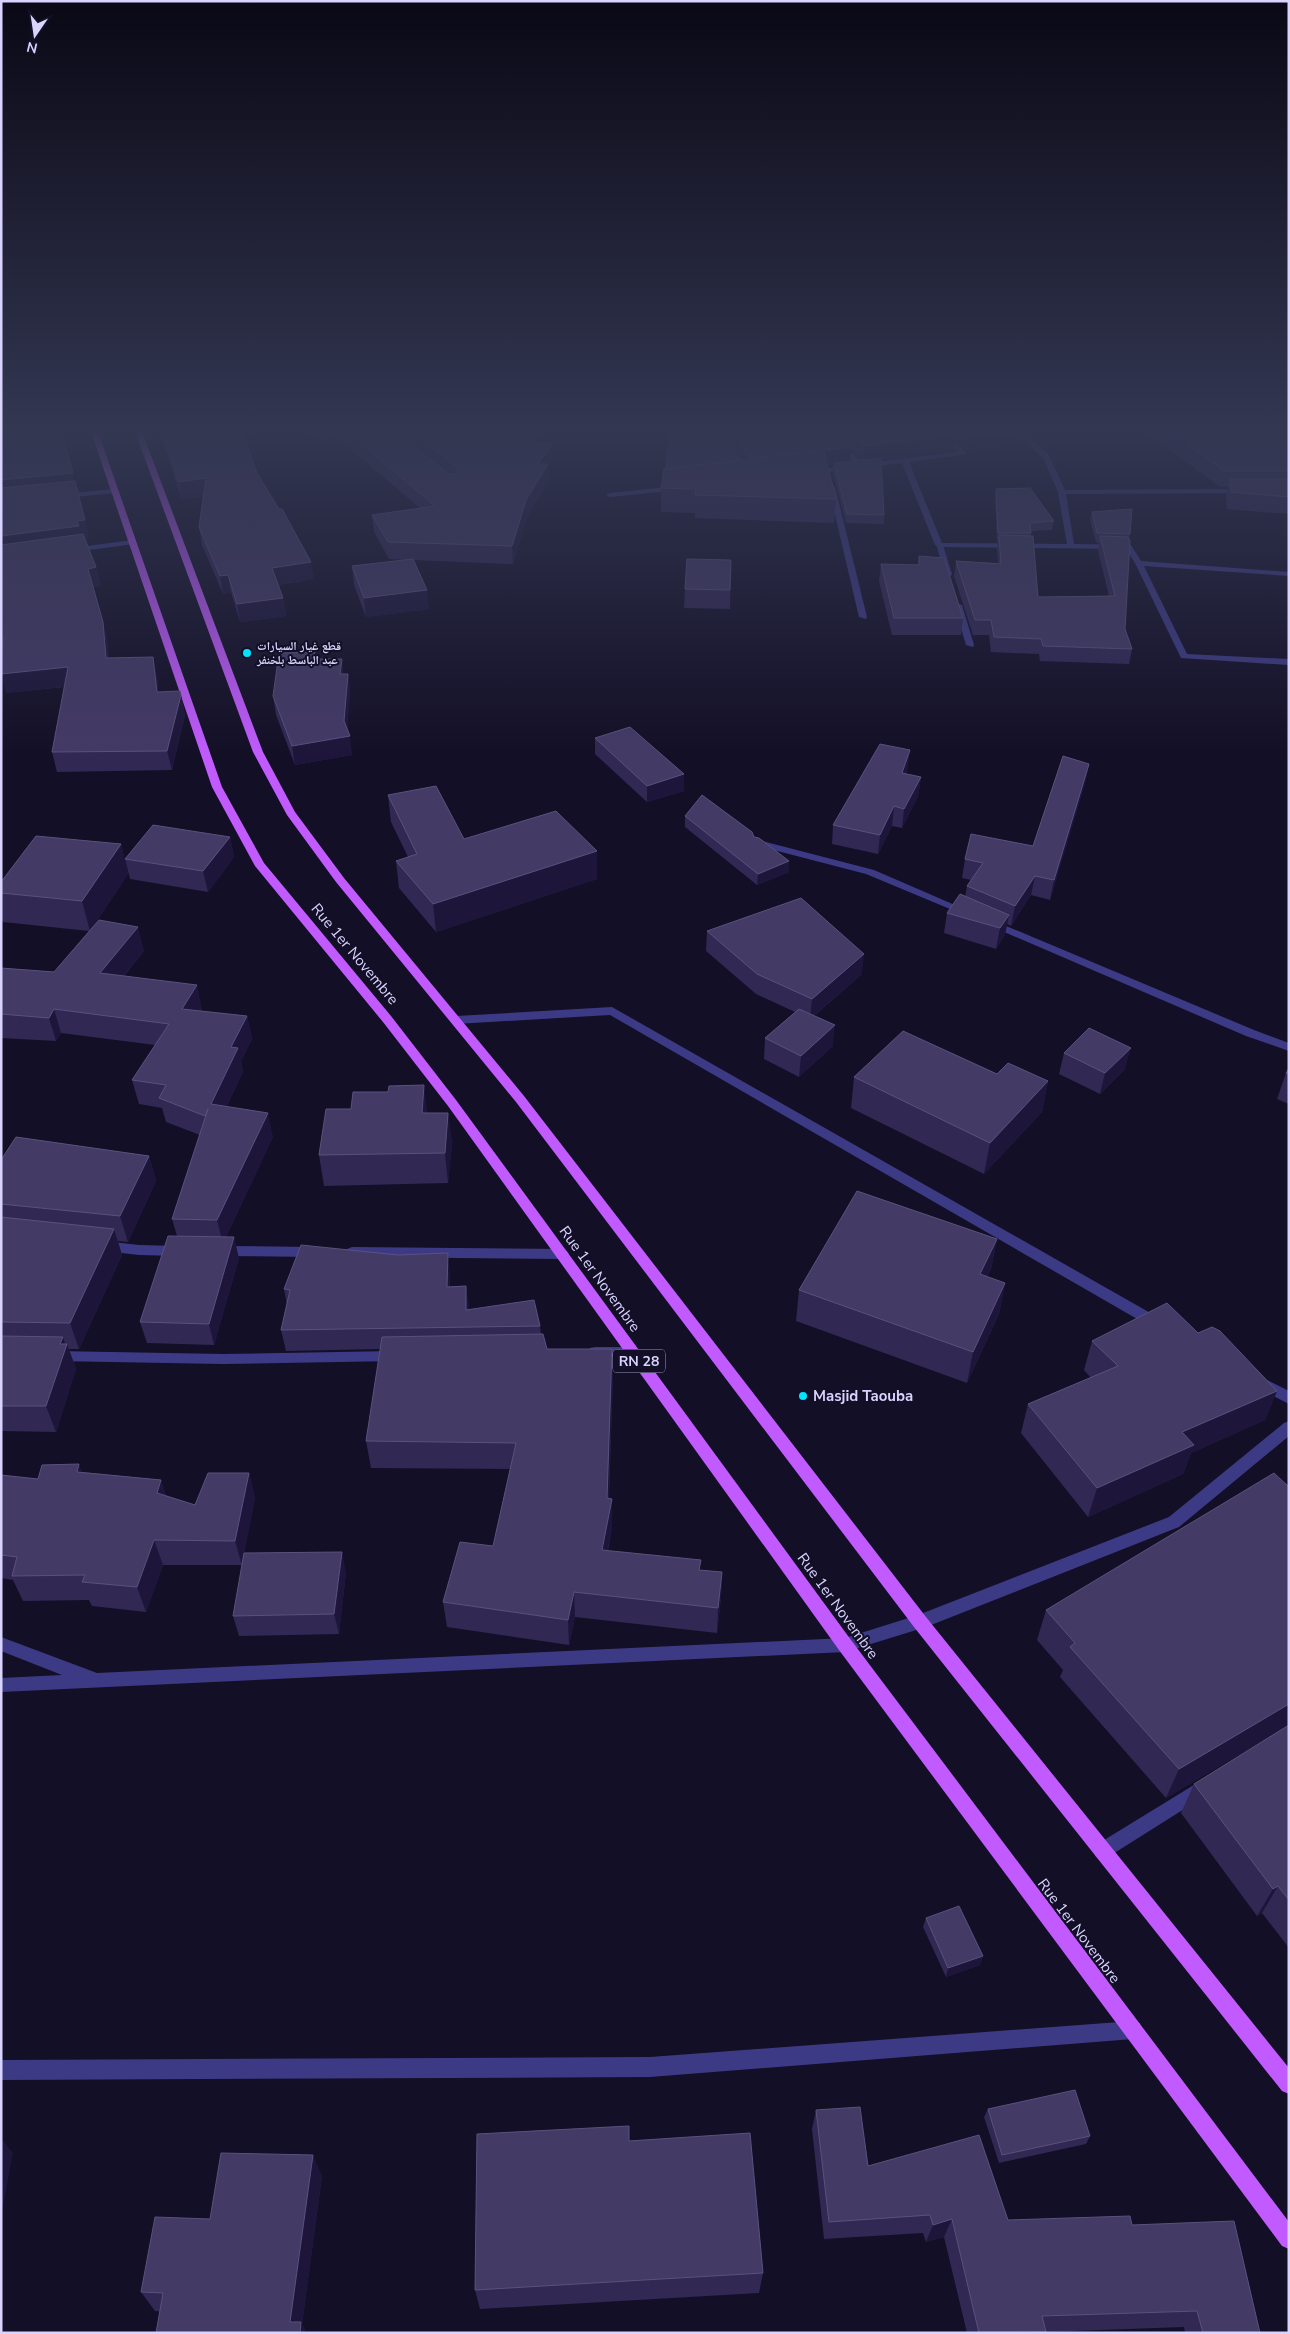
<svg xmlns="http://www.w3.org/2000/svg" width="1290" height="2334" font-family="'Nunito Sans','Noto Naskh Arabic',sans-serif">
<rect width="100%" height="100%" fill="#130f26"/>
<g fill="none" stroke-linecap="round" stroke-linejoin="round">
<g fill="#3d3a85" fill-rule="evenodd">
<polygon points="822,429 829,429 863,464 863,468 857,468"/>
<polygon points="828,485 835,487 867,617 866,619 859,617"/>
<polygon points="936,543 943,545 952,574 951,576 944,574"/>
<polygon points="955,603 962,605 974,645 973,647 966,645 954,605"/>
<polygon points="758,840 874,870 971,912 970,914 962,914 866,874 754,845 753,843"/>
<polygon points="992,920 1254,1030 1289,1043 1289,1051 1246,1036 988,925 987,923 988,921"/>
</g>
<g fill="#3d3a85" fill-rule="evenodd">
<polygon points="935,429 942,429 967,453 963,455 909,462 942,543 1067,544 1058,492 1043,458 1012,429 1020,429 1049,455 1065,490 1247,489 1248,491 1244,493 1066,494 1074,544 1131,545 1141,561 1289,572 1289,576 1144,566 1187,654 1289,659 1289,665 1181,658 1135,563 1126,549 939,547 935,545 902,463 811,474 807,472 811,470 957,452"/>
<polygon points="677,486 680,486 680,490 610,497 606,495 610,493"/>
<polygon points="114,489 118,491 117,493 62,498 58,496 62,494"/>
<polygon points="132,540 136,542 135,544 73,552 69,550 73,548"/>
<polygon points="612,1007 1161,1319 1163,1323 1161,1327 1151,1327 610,1015 456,1024 450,1020 456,1016"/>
<polygon points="104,1241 139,1245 179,1246 184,1248 186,1251 184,1254 179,1256 139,1255 104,1251 99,1249 97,1246 99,1243"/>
<polygon points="222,1246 314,1247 319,1249 321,1252 319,1255 314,1257 222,1256 217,1254 215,1251 217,1248"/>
<polygon points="352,1247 562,1249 567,1251 569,1254 567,1257 562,1259 352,1257 347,1255 345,1252 347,1249"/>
<polygon points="595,1347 632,1347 637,1348 639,1352 637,1356 632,1357 595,1357 590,1356 588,1352 590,1348"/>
<polygon points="55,1351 223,1354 395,1351 400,1352 402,1356 400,1360 395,1361 223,1364 55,1361 50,1360 48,1356 50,1352"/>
<polygon points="1263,1378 1289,1391 1289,1404 1258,1388 1256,1384 1258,1380"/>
<polygon points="1289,1421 1289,1436 1179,1527 926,1627 845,1652 1,1692 1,1678 62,1675 1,1651 1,1637 97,1673 845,1638 918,1615 1169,1517 1284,1423"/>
<polygon points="1202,1780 1208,1782 1211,1788 1208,1794 1108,1857 1102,1860 1096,1857 1093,1851 1096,1845"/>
<polygon points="1133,2021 1140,2023 1142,2030 1140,2037 1133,2039 650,2077 1,2080 1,2060 650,2057"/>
</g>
<g fill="#c25bff" fill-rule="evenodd">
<polygon points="90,429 97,429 222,787 264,863 391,1016 456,1100 851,1640 1289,2222 1289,2249 1282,2246 839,1650 448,1106 383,1022 255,866 212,787"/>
<polygon points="134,429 141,429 263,752 295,812 344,878 524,1096 926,1617 1289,2068 1289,2094 1282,2091 914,1627 516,1102 336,882 287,815 253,752"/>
</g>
</g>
<g fill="#312854" fill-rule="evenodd">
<polygon points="1,429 89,538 85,539 96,567 101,586 93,587 103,622 107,640 109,658 157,676 158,692 181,695 185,715 172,770 57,772 52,752 64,687 6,693 2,657 1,657"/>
<polygon points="157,429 241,429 257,473 314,579 278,585 283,598 286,616 240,622 231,592 223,594 202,545 199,527 204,496 182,499 160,434 158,434"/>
<polygon points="302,429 539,429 539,443 552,461 548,467 549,481 527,517 513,564 413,560 429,609 366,617 354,585 352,566 407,560 389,559 374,532 372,515 420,508 342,442 328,445"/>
<path d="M671 429H1023L1020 445 968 451 955 438 953 451 881 459 884 515V524L846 523 833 472 834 464 827 465 836 499 834 523 695 518V513L661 512V488L665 469ZM851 449 862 460 850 462Z"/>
<polygon points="1141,429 1289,429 1289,514 1227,509 1226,495 1228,487 1220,487"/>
<polygon points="996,489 1054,521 1052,530 1031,531 1031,536 1038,597 1109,596 1098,551 1099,543 1096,542 1090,520 1092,512 1130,534 1129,539 1125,629 1132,649 1129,664 1040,661 1039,654 991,652 989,635 973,635 954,576 956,561 998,563 997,550 998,542 997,542 995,498"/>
<polygon points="919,556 963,618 961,635 892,635 879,581 881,564 918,565"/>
<polygon points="731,560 730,609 684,608 685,589"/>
<polygon points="315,652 316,659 344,674 348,674 350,693 347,729 352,755 295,765 276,715 273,696"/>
<polygon points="595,738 684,791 647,802 595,754"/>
<polygon points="1089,764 1085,783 1050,900 1031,895 1011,926 1007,924 1005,935 996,949 944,933 947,913 965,897 967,886 971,880 962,878 965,859 1033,846"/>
<polygon points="908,769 906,774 921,777 918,796 902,828 892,826 878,854 832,844 833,825"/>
<polygon points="388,795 464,839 597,851 597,879 436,932 399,888 396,861 408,857 391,822"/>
<polygon points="685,816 754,837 789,872 757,885 685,827"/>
<polygon points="230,837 234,857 208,892 130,879 125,859"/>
<polygon points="121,844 128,874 92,928 144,951 124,976 202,1008 201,1011 247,1016 252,1039 241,1061 243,1072 227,1106 273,1137 226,1237 239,1258 214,1345 147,1343 140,1322 177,1236 172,1219 200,1135 166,1122 162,1108 139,1104 132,1080 155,1045 61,1033 56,1041 1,1038 1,968 54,972 89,931 3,922 1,918 1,882"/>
<polygon points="707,931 862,974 814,1016 833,1046 799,1077 764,1059 765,1038 795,1012 756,994 706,951"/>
<polygon points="1064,1053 1125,1069 1100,1094 1059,1074"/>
<polygon points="1289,1068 1289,1104 1277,1099 1286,1073"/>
<polygon points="854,1077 1048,1081 1042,1112 984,1174 851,1108"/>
<polygon points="428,1113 448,1113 452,1144 448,1183 324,1186 319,1155"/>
<polygon points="149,1156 156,1181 128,1242 118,1241 122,1255 79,1349 69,1349 76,1369 56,1432 1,1431 1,1160"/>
<polygon points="997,1239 991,1269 987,1277 1005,1283 999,1314 967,1383 796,1321 799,1290"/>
<polygon points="450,1274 450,1287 466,1286 469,1309 540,1326 541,1334 547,1349 613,1376 609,1498 612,1525 608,1551 700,1570 722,1572 721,1598 717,1633 575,1617 569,1645 447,1627 443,1602 493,1546 510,1469 371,1468 366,1441 380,1349 286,1351 281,1330 287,1305 284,1289"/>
<polygon points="1198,1333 1277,1391 1265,1420 1191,1453 1183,1474 1088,1517 1021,1433 1028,1404 1091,1378 1084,1370 1092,1341"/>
<polygon points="82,1472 161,1480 166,1496 195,1505 249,1473 255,1498 244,1553 346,1572 339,1634 239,1636 233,1616 242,1565 163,1565 146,1612 92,1606 89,1600 23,1601 13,1580 1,1578 1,1475 38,1479"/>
<polygon points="1046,1610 1289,1725 1166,1798 1060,1677 1063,1670 1037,1640"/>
<polygon points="1289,1725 1289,1948 1262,1913 1257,1916 1181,1813 1194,1784"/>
<polygon points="926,1918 983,1956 980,1965 946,1977 923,1927"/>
<polygon points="988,2109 1090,2136 1086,2144 999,2163 984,2117"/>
<polygon points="816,2110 868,2166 1008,2220 1132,2225 1260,2333 1185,2333 1184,2327 1046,2332 1046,2333 967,2333 944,2237 926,2242 923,2233 824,2239 812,2129"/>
<polygon points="629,2141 763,2273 759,2293 480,2309 475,2290"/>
<polygon points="322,2176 302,2324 155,2311 141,2292 210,2219"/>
</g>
<g fill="#1d163a">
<polygon points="157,429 159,429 160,434 158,434"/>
<polygon points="326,429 340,429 342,442 328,445"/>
<polygon points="539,429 539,444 534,443"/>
<polygon points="1023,429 1020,445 968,451 970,435"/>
<polygon points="955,435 953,451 863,461 864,446"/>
<polygon points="552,444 552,461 548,467 549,481 527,517 513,564 512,546 538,464"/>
<polygon points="851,447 850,463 751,474 751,458"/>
<polygon points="73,473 77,491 1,498 1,480"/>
<polygon points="206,478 209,495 182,499 179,482"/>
<polygon points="85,520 89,538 1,555 1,536"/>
<polygon points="311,562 314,579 275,585 272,568"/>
<polygon points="96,567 101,586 92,587 88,569"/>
<polygon points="228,575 231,592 223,594 220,576"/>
<polygon points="427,590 429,609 366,617 364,598"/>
<polygon points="283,598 286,616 240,622 237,604"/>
<polygon points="103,622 107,640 111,677 106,658"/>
<polygon points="1,637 3,637 9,656 1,657"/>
<polygon points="153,657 157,676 161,711 157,692"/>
<polygon points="342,659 344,678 340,674"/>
<polygon points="68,667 72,686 6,693 1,675 1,674"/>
<polygon points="348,674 350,693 347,736 350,736 352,755 295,765 292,746 344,721"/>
<polygon points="181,695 185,715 172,770 167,751"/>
<polygon points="910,750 908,769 899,792 902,773"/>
<polygon points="1089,764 1085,783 1050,900 1054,880"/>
<polygon points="684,774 684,791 647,802 647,786"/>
<polygon points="921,777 918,796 902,828 904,809"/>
<polygon points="894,806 892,826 878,854 880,835"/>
<polygon points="230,837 234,857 208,892 203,871"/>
<polygon points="121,844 128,874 90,931 82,901"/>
<polygon points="597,851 597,879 436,932 433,904"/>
<polygon points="789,861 789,872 757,885 758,874"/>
<polygon points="1035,876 1031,895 1011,926 1015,906"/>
<polygon points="1009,915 1005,935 996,949 1000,928"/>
<polygon points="138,927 144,951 107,996 100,973"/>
<polygon points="864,954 862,974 810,1019 812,999"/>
<polygon points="197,985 202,1008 188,1033 182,1009"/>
<polygon points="54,1009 61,1033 56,1041 49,1018"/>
<polygon points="247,1016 252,1039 241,1061 243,1072 217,1128 211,1104 231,1047"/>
<polygon points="835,1025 833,1046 799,1077 801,1056"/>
<polygon points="1131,1048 1125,1069 1100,1094 1105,1073"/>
<polygon points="1048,1081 1042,1112 984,1174 990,1143"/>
<polygon points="424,1085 428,1116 422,1113"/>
<polygon points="268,1113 273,1137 223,1244 217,1220"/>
<polygon points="448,1113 452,1144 448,1183 445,1153"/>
<polygon points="149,1156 156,1181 128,1242 120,1216"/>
<polygon points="114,1229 122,1255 79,1349 70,1323"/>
<polygon points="234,1237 239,1258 214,1345 209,1324"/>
<polygon points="997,1239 991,1269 974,1305 980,1274"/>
<polygon points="448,1253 450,1274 449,1307 447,1287"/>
<polygon points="1005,1283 999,1314 967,1383 973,1352"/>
<polygon points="466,1286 469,1306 468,1327 466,1310"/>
<polygon points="63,1337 66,1346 67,1344 76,1369 56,1432 46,1406 60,1344"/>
<polygon points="612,1349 613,1376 608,1518 612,1499 612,1525 603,1576 602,1550 607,1498"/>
<polygon points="1277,1391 1265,1420 1191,1453 1183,1474 1088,1517 1097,1488 1182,1432"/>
<polygon points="79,1464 88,1489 77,1472"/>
<polygon points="249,1473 255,1498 242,1565 235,1541"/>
<polygon points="161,1480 169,1505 157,1493"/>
<polygon points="154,1540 163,1565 146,1612 137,1587"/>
<polygon points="342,1552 346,1572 339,1634 334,1614"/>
<polygon points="722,1572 721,1598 717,1633 718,1608"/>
<polygon points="574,1592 575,1617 569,1645 568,1620"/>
<polygon points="1289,1704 1289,1725 1166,1798 1179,1769"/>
<polygon points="1278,1886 1262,1913 1257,1916 1273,1889"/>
<polygon points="983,1956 980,1965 946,1977 948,1968"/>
<polygon points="1,2138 13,2153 1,2217"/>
<polygon points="313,2155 322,2176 302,2324 307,2333 296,2333 290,2322"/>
<polygon points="952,2219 944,2237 926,2242 933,2225"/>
</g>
<g fill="#433a66" stroke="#5a527e">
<polygon points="1,429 61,429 73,473 1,480"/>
<polygon points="161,429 241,429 257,473 279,509 282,509 311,562 272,568 283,598 237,604 228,575 220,576 199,527 206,478 179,482"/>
<polygon points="344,429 391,429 449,474 457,474 457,467 407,429 538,429 534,443 552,444 538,464 548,464 526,500 512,546 388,542 372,515 435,506"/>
<polygon points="671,429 716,429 740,460 665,469"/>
<polygon points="728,429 835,429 851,447 751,458"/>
<polygon points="848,429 949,429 955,435 864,446"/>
<polygon points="963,429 1023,429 970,435"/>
<polygon points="1166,429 1289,429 1289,471 1224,471"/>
<polygon points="824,451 836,499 695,495 696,489 661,488 664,469"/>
<polygon points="881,458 884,515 847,514 834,463"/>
<polygon points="1230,479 1289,479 1289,497 1231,492"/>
<polygon points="75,481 85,520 77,521 79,526 1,536 1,488"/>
<polygon points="1030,488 1054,521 1030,523 1031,533 998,533 996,489"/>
<polygon points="1132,509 1130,534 1097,533 1092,512"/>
<polygon points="83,534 96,567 88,569 103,622 106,658 153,657 157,692 180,691 181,695 167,751 52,752 68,667 1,674 3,637 1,637 1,545"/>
<polygon points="999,535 1033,536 1038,597 1115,596 1100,536 1128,537 1130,541 1125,629 1132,649 1043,646 1041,639 994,637 991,620 975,620 956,561 1001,564"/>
<polygon points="919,556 944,558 963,618 894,618 881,564 919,565"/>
<polygon points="413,559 427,590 364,598 352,566"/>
<polygon points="687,559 731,560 730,590 685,589"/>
<polygon points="315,652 313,659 342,659 340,674 348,674 344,721 350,736 292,746 273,696 279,653"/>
<polygon points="630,727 684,774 647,786 595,738"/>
<polygon points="880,744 910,750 902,773 921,777 904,809 894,806 880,835 833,825"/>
<polygon points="1063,756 1089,764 1054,880 1035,876 1015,906 967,886 983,863 965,859 971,834 1033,846"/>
<polygon points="436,786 464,839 556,811 597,851 433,904 396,861 417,854 388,795"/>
<polygon points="702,795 752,832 754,837 759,838 789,861 758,874 685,816"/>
<polygon points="153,825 230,837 203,871 125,859"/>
<polygon points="36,836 121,844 82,901 1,893 1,882"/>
<polygon points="960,894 1009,915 1000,928 947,913"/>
<polygon points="801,898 864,954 812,999 757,974 707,931"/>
<polygon points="99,920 138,927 100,973 197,985 182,1009 247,1016 231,1047 238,1048 211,1104 268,1113 217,1220 172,1219 208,1109 205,1116 159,1098 166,1085 132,1080 169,1024 54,1009 49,1018 1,1014 1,968 54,972"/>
<polygon points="799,1009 835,1025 801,1056 765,1038"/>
<polygon points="1089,1028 1131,1048 1105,1073 1064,1053"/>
<polygon points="903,1031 997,1074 1008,1063 1048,1081 990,1143 854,1077"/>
<polygon points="1289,1068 1289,1074 1286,1073"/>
<polygon points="424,1085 422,1113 448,1113 445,1153 319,1155 326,1109 351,1109 353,1092 388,1092 389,1086"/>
<polygon points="16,1137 149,1156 120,1216 1,1204 1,1160"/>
<polygon points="857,1191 997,1239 980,1274 1005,1283 973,1352 799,1290"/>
<polygon points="1,1217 114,1229 70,1323 1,1322"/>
<polygon points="168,1236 234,1237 209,1324 140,1322"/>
<polygon points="301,1245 398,1255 448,1253 447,1287 466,1286 466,1310 534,1300 540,1326 281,1330 290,1290 284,1289"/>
<polygon points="1167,1303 1198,1333 1212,1327 1220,1331 1277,1391 1182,1432 1194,1445 1097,1488 1028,1404 1118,1366 1092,1341"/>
<polygon points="543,1334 547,1349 612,1349 607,1498 612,1499 602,1550 701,1560 699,1570 722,1572 718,1608 574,1592 568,1620 443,1602 460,1542 493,1546 516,1443 366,1441 382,1337"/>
<polygon points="1,1336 63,1337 60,1344 67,1344 46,1406 1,1406"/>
<polygon points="79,1464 77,1472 161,1480 157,1493 195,1505 208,1473 249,1473 235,1541 154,1540 137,1587 82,1582 85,1575 12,1576 17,1557 1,1555 1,1475 38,1479 42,1465"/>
<polygon points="1274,1473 1289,1487 1289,1704 1179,1769 1070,1647 1075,1643 1046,1610"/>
<polygon points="342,1552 334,1614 233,1616 244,1553"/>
<polygon points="1289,1725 1289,1900 1278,1886 1273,1889 1194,1784"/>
<polygon points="959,1906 983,1956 948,1968 926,1918"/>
<polygon points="1075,2090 1090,2136 1002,2155 988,2109"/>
<polygon points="860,2107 868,2166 979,2135 1008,2220 1130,2216 1132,2225 1234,2221 1260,2333 1203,2333 1197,2311 1042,2316 1046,2332 979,2333 952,2219 933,2225 930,2215 829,2222 816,2110"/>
<polygon points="629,2126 629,2141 750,2133 763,2273 475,2290 477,2134"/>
<polygon points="221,2153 313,2155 290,2322 301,2322 300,2333 156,2333 163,2293 141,2292 155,2217 210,2219"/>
</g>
<linearGradient id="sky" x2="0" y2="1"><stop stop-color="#0a0815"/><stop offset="0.57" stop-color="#333752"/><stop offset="1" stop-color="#333752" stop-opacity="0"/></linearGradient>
<rect width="1290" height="756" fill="url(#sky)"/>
<g fill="#00e5ff" stroke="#130f26" stroke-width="2">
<circle cx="247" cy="653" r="5"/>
<circle cx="803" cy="1396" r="5"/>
</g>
<g text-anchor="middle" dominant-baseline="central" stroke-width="4" stroke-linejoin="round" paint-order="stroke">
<g font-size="12" font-weight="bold" fill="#d9d4ff" stroke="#130f26" text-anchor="start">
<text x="257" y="646">قطع غيار السيارات<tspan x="257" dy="14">عبد الباسط بلخنفر</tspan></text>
</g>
<rect fill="#130f26" stroke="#9e99be" stroke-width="1" x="613" y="1349.5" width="52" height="23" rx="4"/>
<g font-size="14" font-weight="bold" fill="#d9d4ff">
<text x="639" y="1361">RN 28</text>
</g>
<g font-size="15" fill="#d9d4ff" stroke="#130f26">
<text transform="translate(355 954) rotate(50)">Rue 1er Novembre</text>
<text transform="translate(600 1279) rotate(54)">Rue 1er Novembre</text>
<text transform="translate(838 1606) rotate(54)">Rue 1er Novembre</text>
<text transform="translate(1079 1931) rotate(53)">Rue 1er Novembre</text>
</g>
<g font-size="15" font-weight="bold" fill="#d9d4ff" stroke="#130f26" text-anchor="start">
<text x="813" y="1396">Masjid Taouba</text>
</g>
</g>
<rect width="1290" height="2334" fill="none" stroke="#d9d4ff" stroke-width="5"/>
<g transform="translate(35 35) rotate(193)" stroke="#130f26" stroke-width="4" paint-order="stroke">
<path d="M0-4L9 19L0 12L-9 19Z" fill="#d9d4ff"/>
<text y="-8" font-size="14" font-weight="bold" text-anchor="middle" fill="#d9d4ff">N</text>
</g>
</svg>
